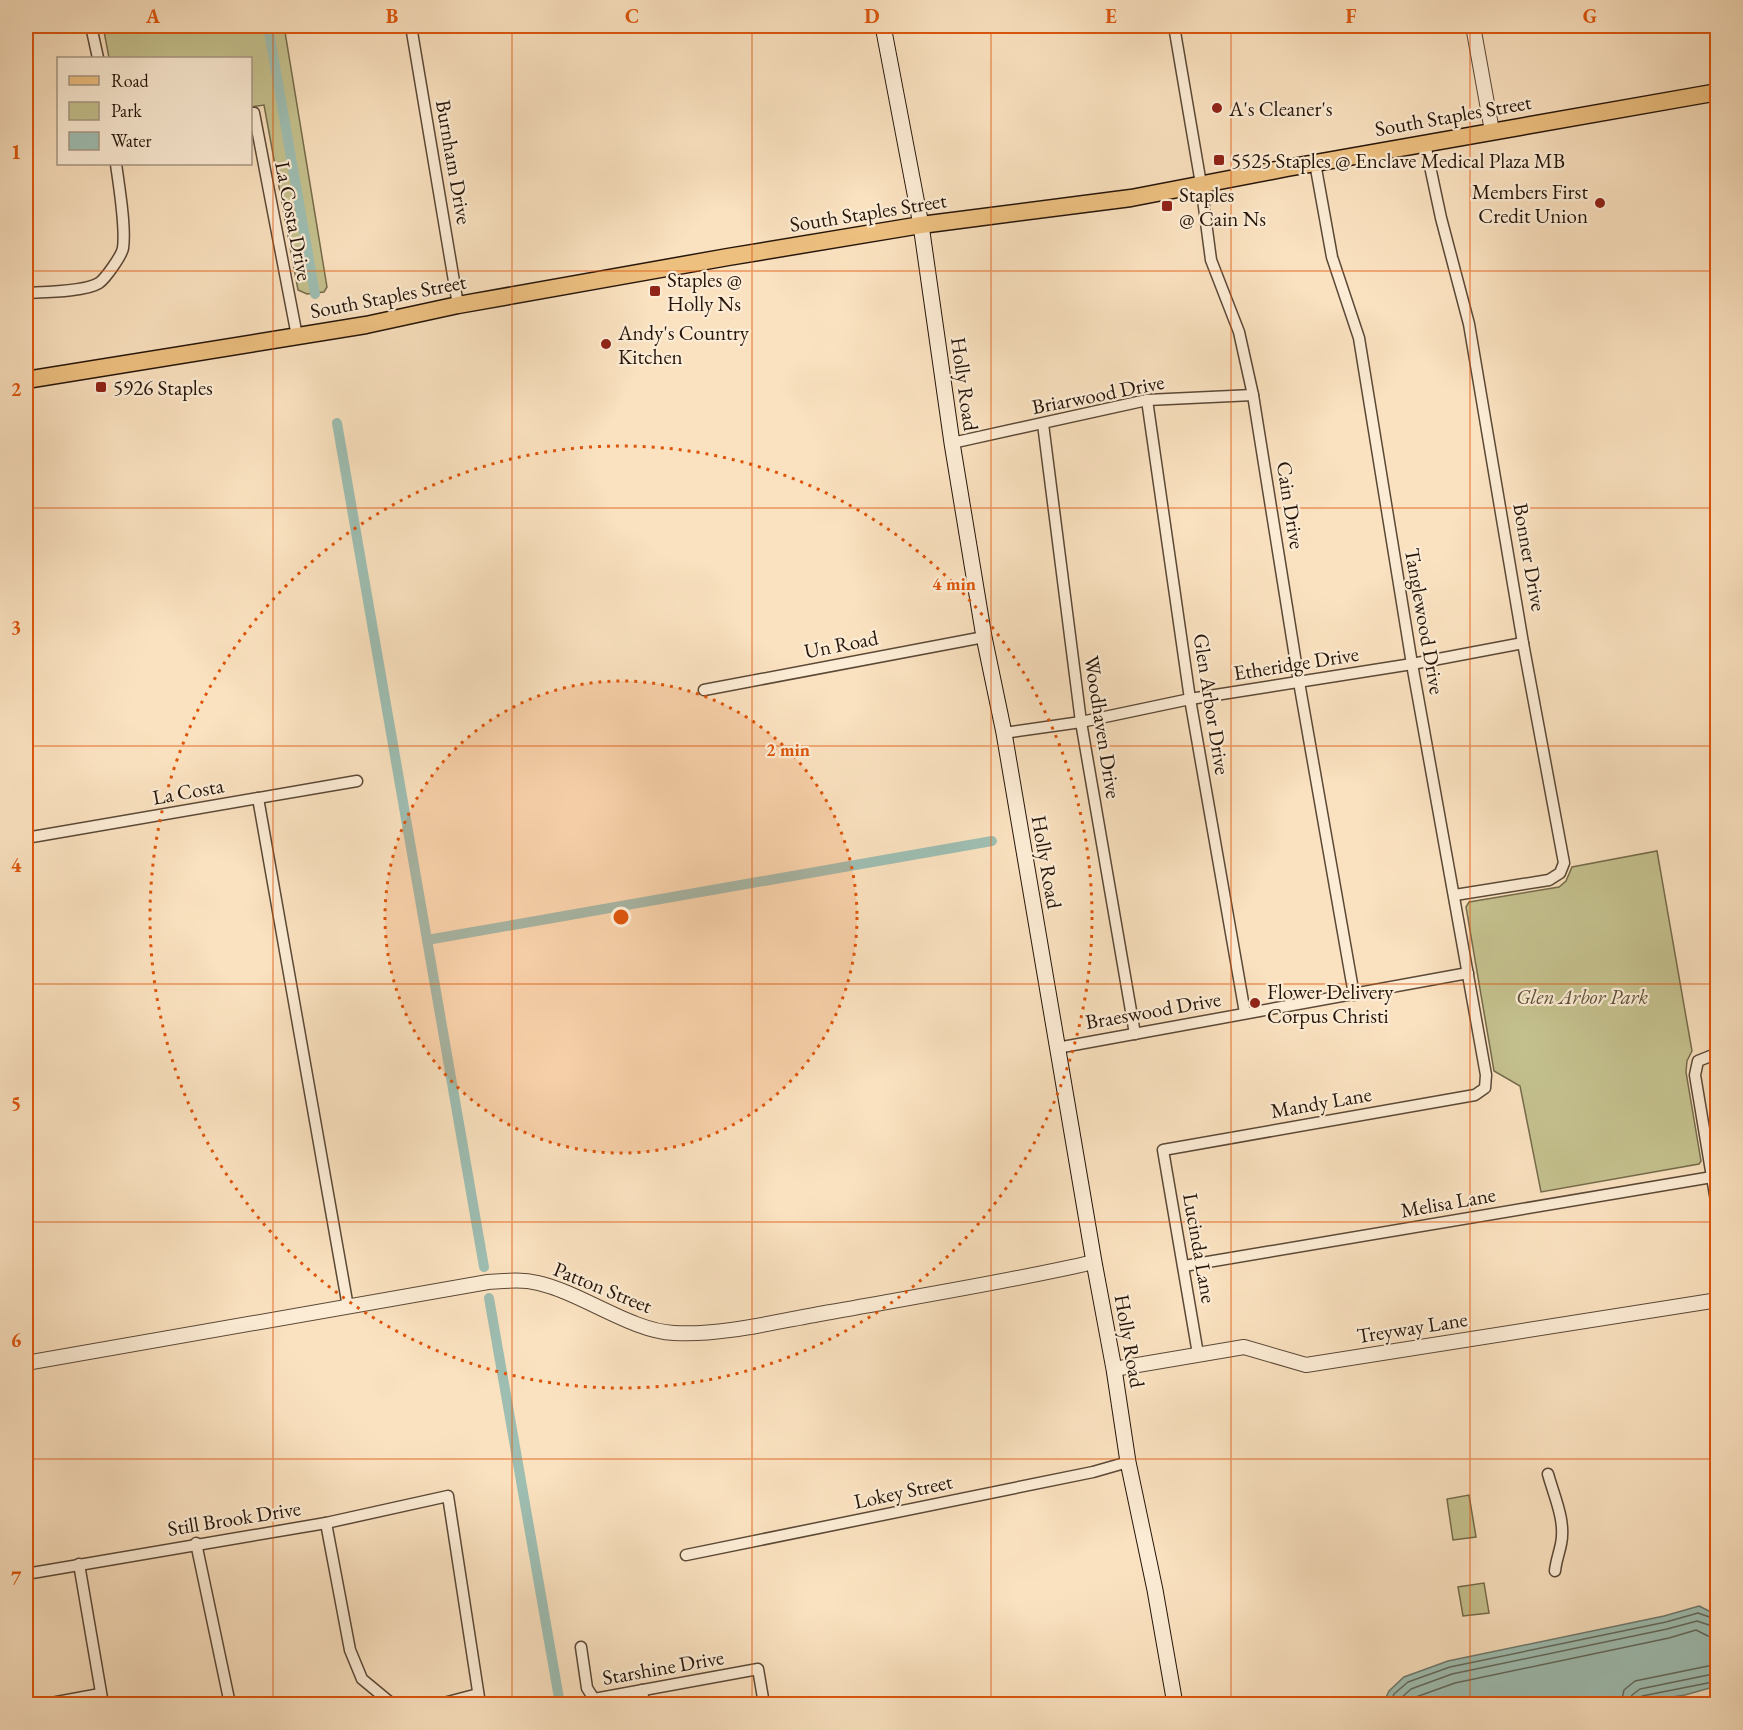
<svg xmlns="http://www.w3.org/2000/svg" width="1743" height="1730" font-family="'EB Garamond',serif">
<rect width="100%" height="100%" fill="#fae1bf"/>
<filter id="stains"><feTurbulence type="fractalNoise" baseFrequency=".00333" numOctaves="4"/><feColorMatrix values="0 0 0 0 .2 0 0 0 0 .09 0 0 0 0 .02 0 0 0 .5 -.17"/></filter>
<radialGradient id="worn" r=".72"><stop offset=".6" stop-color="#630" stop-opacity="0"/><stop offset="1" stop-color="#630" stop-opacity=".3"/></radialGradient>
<g fill="#c4c18e" stroke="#756b4c" stroke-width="1.5">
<polygon points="103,26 284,26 327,287 324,292 307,294 298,290 264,105 251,107 250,58 109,58"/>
<polygon points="1657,851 1692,1051 1687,1061 1686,1072 1701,1161 1699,1164 1541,1192 1520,1086 1494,1071 1466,907 1469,902 1559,887 1566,881 1572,867"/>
<polygon points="1469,1495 1476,1537 1453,1540 1447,1499"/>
<polygon points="1484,1583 1489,1613 1463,1616 1458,1587"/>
</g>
<polygon fill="#9ebeb2" stroke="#6e7a6f" stroke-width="1.5" points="1699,1606 1717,1615 1717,1686 1685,1695 1627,1704 1383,1704 1389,1691 1404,1677 1448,1661 1664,1616"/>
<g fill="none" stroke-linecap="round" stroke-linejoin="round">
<g stroke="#626a5e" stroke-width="1.5">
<polyline points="1390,1704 1394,1694 1408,1682 1450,1667 1666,1622 1698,1613 1718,1620"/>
<polyline points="1398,1704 1400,1699 1411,1689 1452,1674 1667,1629 1697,1621 1718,1628"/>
<polyline points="1408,1704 1416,1697 1455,1683 1669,1638 1696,1630 1708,1636 1718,1637"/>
<polyline points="1621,1704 1624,1690 1635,1681 1718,1664"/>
<polyline points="1630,1704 1632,1695 1640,1689 1718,1673"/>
<polyline points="1637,1704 1638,1699 1642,1696 1718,1681"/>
</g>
<g stroke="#9ebeb2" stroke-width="10">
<polyline points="268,26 315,294"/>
<polyline points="337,423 484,1267"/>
<polyline points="427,940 992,841"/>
<polyline points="489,1298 560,1704"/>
</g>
<defs>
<g id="minor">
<polyline points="91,26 98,58"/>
<polyline points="411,26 458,305"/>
<polyline points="1174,26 1201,184 1211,260 1239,332 1253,395 1299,682 1354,995"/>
<polyline points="250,113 254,113 297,336"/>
<polyline points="1425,143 1441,218 1469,324 1523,643 1564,863 1560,873 1549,880 1455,895"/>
<path d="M26 293C43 292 85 292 99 283 106 278 122 255 123 248 126 227 119 186 116 164"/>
<polyline points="1147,400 1190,699 1245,1013"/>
<polyline points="1043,424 1081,722 1135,1034"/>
<polyline points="952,443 1147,400 1253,395"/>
<polyline points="704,690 984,637"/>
<polyline points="1004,733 1081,722 1190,699 1412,664 1523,643"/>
<polyline points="258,798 348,1307"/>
<polyline points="26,838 357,781"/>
<polyline points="1057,1048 1468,973"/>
<polyline points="1718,1053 1698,1061 1695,1075 1718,1213"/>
<polyline points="1184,1266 1718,1176"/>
<polyline points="1198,1354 1163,1150 1475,1095 1485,1088 1486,1075 1412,664 1359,338 1332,257 1315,163"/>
<path d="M1548 1474C1554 1496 1566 1521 1561 1544 1559 1554 1556 1561 1555 1571"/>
<polyline points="326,1523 350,1650 362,1679 391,1703 401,1704"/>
<polyline points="196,1543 230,1704"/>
<polyline points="686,1555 1093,1472 1128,1462"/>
<polyline points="79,1564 103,1704"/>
<polyline points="26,1574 326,1523 448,1496 480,1704"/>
<polyline points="581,1647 587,1688 594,1699 758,1669 764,1704"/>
<polyline points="642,1690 644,1704"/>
<polyline points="46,1704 100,1694"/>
<polyline points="440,1704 478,1694"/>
</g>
<g id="tertiary">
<polyline points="1473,26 1492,131"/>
<path d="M26 1363 488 1282C505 1281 521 1279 538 1283 582 1293 631 1331 674 1333 723 1336 782 1320 831 1312 918 1296 1007 1282 1094 1262"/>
<polyline points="1114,1369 1244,1347 1306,1365 1718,1300"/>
</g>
<polyline id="secondary" points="883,26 921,225 952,443 984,637 1004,733 1094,1262 1114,1369 1128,1462 1155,1590 1175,1704"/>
<polyline id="primary" points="26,380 366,325 458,305 728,257 921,225 1131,198 1287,168 1718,92"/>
</defs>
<use href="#minor" stroke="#5b4837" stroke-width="13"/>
<use href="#tertiary" stroke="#5b4837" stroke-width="16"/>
<use href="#secondary" stroke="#26150a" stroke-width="17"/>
<use href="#primary" stroke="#26150a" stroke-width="19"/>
<use href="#minor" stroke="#fcecd5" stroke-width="10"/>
<use href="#tertiary" stroke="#fcecd5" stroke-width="14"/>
<use href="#secondary" stroke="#fcecd5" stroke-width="15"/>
<use href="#primary" stroke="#edc080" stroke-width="16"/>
</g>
<path fill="none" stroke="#de560c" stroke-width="1.5" stroke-opacity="0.55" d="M273 26V1704M512 26V1704M752 26V1704M991 26V1704M1231 26V1704M1470 26V1704M26 271H1718M26 508H1718M26 746H1718M26 984H1718M26 1222H1718M26 1459H1718"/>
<circle cx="621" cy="917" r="236" fill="#de560c" fill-opacity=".12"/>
<g fill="none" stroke="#de560c" stroke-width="3" stroke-dasharray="3 6">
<circle cx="621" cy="917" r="236"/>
<circle cx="621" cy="917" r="471"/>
</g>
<g fill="#8f2418" stroke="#fcecd5" stroke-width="2">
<circle cx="1217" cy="108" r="6"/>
<rect x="1213" y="154" width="12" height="12" rx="3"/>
<circle cx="1600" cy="203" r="6"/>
<rect x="1161" y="200" width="12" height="12" rx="3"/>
<rect x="649" y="285" width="12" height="12" rx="3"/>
<circle cx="606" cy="344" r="6"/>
<rect x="95" y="381" width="12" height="12" rx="3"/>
<circle cx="1255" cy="1003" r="6"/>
</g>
<g text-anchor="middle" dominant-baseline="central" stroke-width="4.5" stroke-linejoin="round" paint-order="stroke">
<g font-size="21" fill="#26150a" stroke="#fcecd5" text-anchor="start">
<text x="1229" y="108">A's Cleaner's</text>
<text x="1231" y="160">5525 Staples @ Enclave Medical Plaza MB</text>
<text x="1588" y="191" text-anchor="end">Members First<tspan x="1588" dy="24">Credit Union</tspan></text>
<text x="1179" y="194">Staples<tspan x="1179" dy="24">@ Cain Ns</tspan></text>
<text x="667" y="279">Staples @<tspan x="667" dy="24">Holly Ns</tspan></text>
<text x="618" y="332">Andy's Country<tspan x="618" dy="24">Kitchen</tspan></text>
<text x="113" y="387">5926 Staples</text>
<text x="1267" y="991">Flower Delivery<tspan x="1267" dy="24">Corpus Christi</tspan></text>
</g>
<g font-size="21" fill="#26150a" stroke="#fcecd5">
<text transform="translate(1453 115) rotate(-10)">South Staples Street</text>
<text transform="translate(454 162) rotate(80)">Burnham Drive</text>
<text transform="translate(868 212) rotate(-9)">South Staples Street</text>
<text transform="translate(294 221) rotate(79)">La Costa Drive</text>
<text transform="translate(388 296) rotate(-11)">South Staples Street</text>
<text transform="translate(965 384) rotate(82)">Holly Road</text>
<text transform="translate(1098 394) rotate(-11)">Briarwood Drive</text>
<text transform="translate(1291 505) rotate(81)">Cain Drive</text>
<text transform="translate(1530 557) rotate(80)">Bonner Drive</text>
<text transform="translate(1425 621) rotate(80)">Tanglewood Drive</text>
<text transform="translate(841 644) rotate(-11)">Un Road</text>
<text transform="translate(1296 663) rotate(-9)">Etheridge Drive</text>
<text transform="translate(1212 704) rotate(81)">Glen Arbor Drive</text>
<text transform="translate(1103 727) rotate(81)">Woodhaven Drive</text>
<text transform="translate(188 791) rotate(-10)">La Costa</text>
<text transform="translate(1047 862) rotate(80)">Holly Road</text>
<text transform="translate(1153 1010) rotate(-10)">Braeswood Drive</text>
<text transform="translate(1321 1102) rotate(-10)">Mandy Lane</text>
<text transform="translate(1448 1202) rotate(-10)">Melisa Lane</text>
<text transform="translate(1200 1248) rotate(80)">Lucinda Lane</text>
<text transform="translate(603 1287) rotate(22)">Patton Street</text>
<text transform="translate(1412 1327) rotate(-9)">Treyway Lane</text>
<text transform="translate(1130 1341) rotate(80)">Holly Road</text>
<text transform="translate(903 1491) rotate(-12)">Lokey Street</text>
<text transform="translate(234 1518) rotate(-9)">Still Brook Drive</text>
<text transform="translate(663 1667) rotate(-10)">Starshine Drive</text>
</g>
<g font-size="21" font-style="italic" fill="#5d5138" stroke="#fcecd5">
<text x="1582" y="996">Glen Arbor Park</text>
</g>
</g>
<circle cx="621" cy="917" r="9" fill="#de560c" stroke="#fcecd5" stroke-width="3"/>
<g font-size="18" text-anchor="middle" font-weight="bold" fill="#de560c" stroke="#fcecd5" stroke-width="4.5" stroke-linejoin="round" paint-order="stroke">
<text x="954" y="590">4 min</text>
<text x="788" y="756">2 min</text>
</g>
<rect width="1743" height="1730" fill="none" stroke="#fae1bf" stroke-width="66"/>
<rect x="57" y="57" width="195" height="108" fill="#fcecd5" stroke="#a69684" stroke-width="1.5"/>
<rect x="69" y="76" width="30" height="9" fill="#edc080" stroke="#a69684" stroke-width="1.5"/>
<text x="111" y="87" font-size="18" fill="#26150a">Road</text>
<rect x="69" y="102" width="30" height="18" fill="#c4c18e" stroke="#a69684" stroke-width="1.5"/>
<text x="111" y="117" font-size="18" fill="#26150a">Park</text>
<rect x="69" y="132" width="30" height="18" fill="#9ebeb2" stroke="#a69684" stroke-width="1.5"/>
<text x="111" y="147" font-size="18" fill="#26150a">Water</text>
<rect x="33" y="33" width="1677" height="1664" fill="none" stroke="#de560c" stroke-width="2"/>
<g font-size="20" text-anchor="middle" font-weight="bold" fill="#de560c">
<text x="153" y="23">A</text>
<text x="392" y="23">B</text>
<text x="632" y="23">C</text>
<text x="872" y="23">D</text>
<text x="1111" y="23">E</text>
<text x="1351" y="23">F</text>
<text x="1590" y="23">G</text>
<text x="16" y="159">1</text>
<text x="16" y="396">2</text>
<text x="16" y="634">3</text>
<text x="16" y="872">4</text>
<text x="16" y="1110">5</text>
<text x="16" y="1347">6</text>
<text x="16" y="1585">7</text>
</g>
<rect width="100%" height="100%" filter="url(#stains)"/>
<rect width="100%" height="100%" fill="url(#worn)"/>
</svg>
